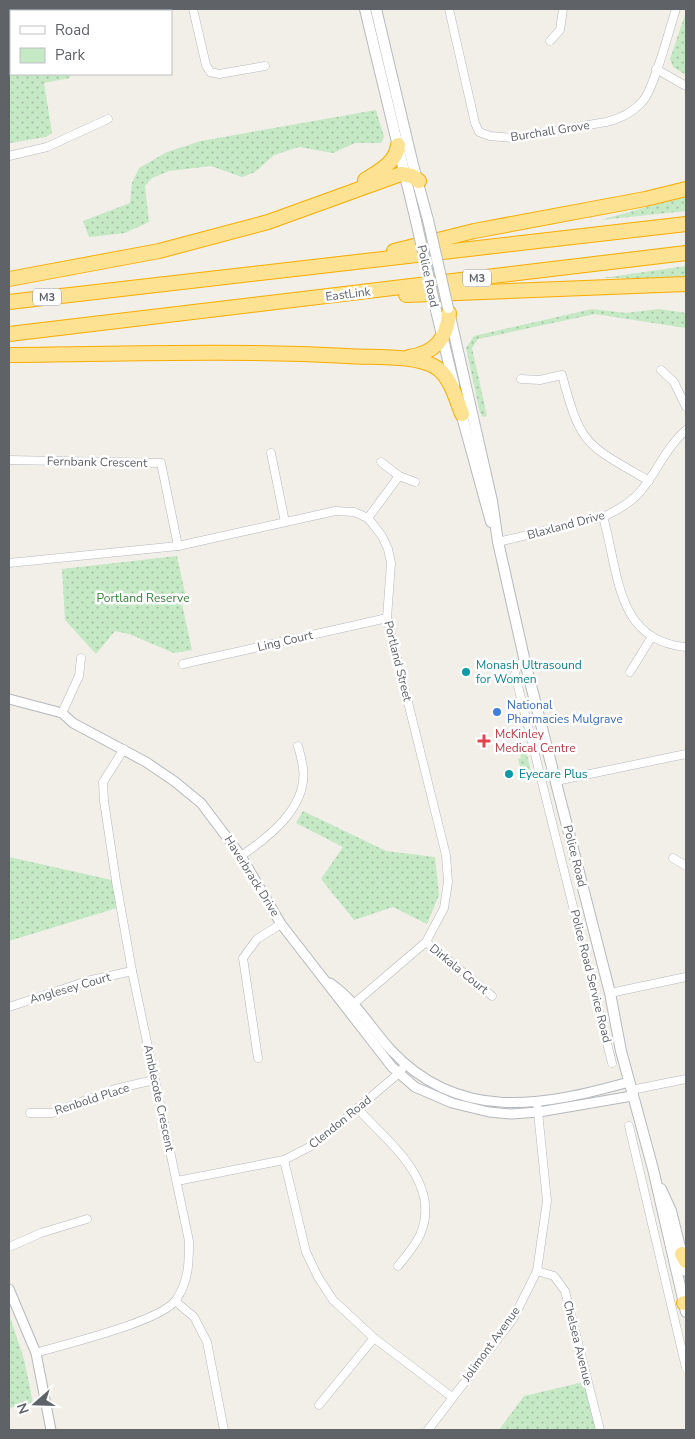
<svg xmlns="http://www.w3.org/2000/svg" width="695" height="1439" font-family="'Nunito Sans',sans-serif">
<defs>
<pattern id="green-dots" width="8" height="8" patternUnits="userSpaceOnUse" patternTransform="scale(1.25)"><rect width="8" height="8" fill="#c5e8c5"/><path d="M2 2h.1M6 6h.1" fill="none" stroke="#a3c0a4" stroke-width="1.8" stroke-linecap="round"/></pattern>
</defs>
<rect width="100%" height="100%" fill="#f1efe8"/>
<g fill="url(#green-dots)">
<polygon points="686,12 686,75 673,67 670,59"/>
<polygon points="9,43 11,43 11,74 69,74 70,78 44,83 52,133 46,137 10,143"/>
<polygon points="376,110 384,137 381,143 355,143 333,153 299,147 274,155 255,172 242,177 211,166 169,171 152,178 145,186 149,222 125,233 89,237 83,221 130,203 132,183 139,168 167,152 201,141"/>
<polygon points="686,196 686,211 601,220"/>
<polygon points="686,266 686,278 602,278"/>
<polygon points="592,309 626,313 659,309 686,313 686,328 595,314 478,339 472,348 487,416 483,417 480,413 466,348 474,336"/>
<polygon points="177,556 187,602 182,604 192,650 174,653 129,634 115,631 96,654 65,620 62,569"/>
<polygon points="524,744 532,775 523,776 518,759 521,758 518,748 508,750 508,749"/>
<polygon points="303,811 386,851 435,857 439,895 427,924 393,907 354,920 321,879 343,847 296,823"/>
<polygon points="9,857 116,881 120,907 9,941"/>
<polygon points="9,1314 24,1359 33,1403 9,1408"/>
<polygon points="588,1381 600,1430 499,1430 524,1396"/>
</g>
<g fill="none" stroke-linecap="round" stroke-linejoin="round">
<defs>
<g id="minor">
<polyline points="71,9 72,11"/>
<polyline points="193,9 206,65 210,72 219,74 265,66"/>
<path d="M449 9 475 123 479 132 490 136 512 138 606 122C620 119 633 112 643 101 655 86 669 30 676 9"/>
<polyline points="550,41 560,30 563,9"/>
<polyline points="656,69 686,86"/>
<polyline points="9,156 47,147 108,119"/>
<polyline points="661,370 674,382 686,407"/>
<path d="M521 379 540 380 562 375C581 447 586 444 649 481"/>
<polyline points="271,453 285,522"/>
<polyline points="9,460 161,463 178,546"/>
<polyline points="381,462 399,476 415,482"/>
<path d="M603 517C619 571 615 641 686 647"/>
<polyline points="368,518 399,476"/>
<path d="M498 542 603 517C616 511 629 504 639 493 657 473 665 448 686 430"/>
<polyline points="9,563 178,546 335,511 354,512 368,518 382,536 388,549 391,563 387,618 446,855 448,882 444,908 426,942 350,1007"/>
<polyline points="525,662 517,665 515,674 612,1063"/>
<polyline points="183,664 387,618"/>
<polyline points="630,672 651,638"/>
<polyline points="62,713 79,676 81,658"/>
<polyline points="556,781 686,754"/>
<path d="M241 856C269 837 308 807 303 768 302 761 300 753 298 746"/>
<polyline points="673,858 686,866"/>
<polyline points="426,942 492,996"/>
<polyline points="610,993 686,977"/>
<polyline points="9,1007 87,981 132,971"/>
<polyline points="258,1058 243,958 257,939 281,924"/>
<polyline points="631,1090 686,1079"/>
<path d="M358 1109C388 1142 443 1183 420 1235 415 1246 406 1256 398 1266"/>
<polyline points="30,1113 52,1113 115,1089 154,1080"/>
<polyline points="629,1126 686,1368"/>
<polyline points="284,1160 306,1252 318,1277 333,1300 374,1338 452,1397"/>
<polyline points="177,1181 284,1160 315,1144 398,1074 406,1064"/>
<polyline points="9,1247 41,1233 87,1219"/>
<polyline points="537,1271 554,1276 565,1291 600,1430"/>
<polyline points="175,1301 194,1317 207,1342 224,1430"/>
<path d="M36 1353C65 1344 160 1322 176 1300 189 1281 189 1262 189 1241L132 971 116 881 104 801 103 782 124 749"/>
<polyline points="319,1405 374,1338"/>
<polyline points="428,1430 513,1319 537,1271 547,1201 537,1102"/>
</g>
<g id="tertiary">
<polyline points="9,699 62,713 73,723 146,762 174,781 201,803 241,856 281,924 392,1067 415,1087 452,1103 489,1112 511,1114 539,1112 632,1096"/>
<path d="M330 983C356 1001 370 1027 391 1050 459 1123 543 1106 629 1082"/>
<polyline points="9,1289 36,1353 51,1430"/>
</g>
<g id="secondary">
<polyline points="365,9 416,221"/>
<polyline points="376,9 413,165 428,220"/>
<polyline points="436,310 454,385"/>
<polyline points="450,316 492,501 498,542 525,662 610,993 621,1051 653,1169 686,1312"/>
<polyline points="460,409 491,522"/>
<polyline points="661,1189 671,1211 686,1271"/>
</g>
<g id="motorway">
<path d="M365 180C379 171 396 163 398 145"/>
<polyline points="394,251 474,231 645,199 686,189"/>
<polyline points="9,279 159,251 268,222 401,174 412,176 419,181"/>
<polyline points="406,295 686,284"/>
<polyline points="9,302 686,224"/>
<polyline points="9,334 686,253"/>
<path d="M9 355C121 354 234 350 347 356 372 358 416 354 437 368 451 378 456 399 462 414"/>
<path d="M409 357C435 353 447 339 449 313"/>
<polyline points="682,1254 686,1261"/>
<polyline points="684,1303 686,1303"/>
</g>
</defs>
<use href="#minor" stroke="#b5b8bc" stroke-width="9"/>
<use href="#tertiary" stroke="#b5b8bc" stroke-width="11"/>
<use href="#secondary" stroke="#b6babf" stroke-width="12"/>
<use href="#motorway" stroke="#f9ab00" stroke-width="16"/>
<use href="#minor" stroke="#fff" stroke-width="8"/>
<use href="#tertiary" stroke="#fff" stroke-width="9"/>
<use href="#secondary" stroke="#fff" stroke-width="10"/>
<use href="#motorway" stroke="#fde293" stroke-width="14"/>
<defs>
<g id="secondary-bridge">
<polyline points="428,220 448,308"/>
<polyline points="416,221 436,310"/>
</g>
</defs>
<use href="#secondary-bridge" stroke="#b6babf" stroke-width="12" stroke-linecap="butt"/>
<use href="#secondary-bridge" stroke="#fff" stroke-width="10"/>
</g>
<g fill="#0f9aa8" stroke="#fff" stroke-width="2">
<circle cx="466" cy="672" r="5"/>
<circle cx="509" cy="774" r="5"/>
</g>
<circle fill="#3f7fe0" stroke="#fff" stroke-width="2" cx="497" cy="712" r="5"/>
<path fill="#e0444e" stroke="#fff" stroke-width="2" d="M481.5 733.5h5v5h5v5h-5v5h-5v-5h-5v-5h5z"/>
<g text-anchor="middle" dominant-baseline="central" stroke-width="5" stroke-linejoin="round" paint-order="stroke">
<g fill="#fff" stroke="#8f9295" stroke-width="1">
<rect x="463" y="269.5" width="28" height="17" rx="4"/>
<rect x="33" y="288.5" width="28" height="17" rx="4"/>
</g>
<g font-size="11" font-weight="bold" fill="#5f6368">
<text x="477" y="278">M3</text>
<text x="47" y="297">M3</text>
</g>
<g font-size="12" fill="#5f6368" stroke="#fff">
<text transform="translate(550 131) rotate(-9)">Burchall Grove</text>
<text transform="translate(428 276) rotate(78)">Police Road</text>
<text transform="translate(348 294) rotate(-7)">EastLink</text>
<text transform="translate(97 462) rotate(1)">Fernbank Crescent</text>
<text transform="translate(566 525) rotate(-15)">Blaxland Drive</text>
<text transform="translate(285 641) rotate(-13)">Ling Court</text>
<text transform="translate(398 661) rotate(76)">Portland Street</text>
<text transform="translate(575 856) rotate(76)">Police Road</text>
<text transform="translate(252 876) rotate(58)">Haverbrack Drive</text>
<text transform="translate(459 969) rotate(39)">Dirkala Court</text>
<text transform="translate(591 976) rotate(76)">Police Road Service Road</text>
<text transform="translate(70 988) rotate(-16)">Anglesey Court</text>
<text transform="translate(159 1098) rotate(78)">Amblecote Crescent</text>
<text transform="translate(92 1099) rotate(-18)">Renbold Place</text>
<text transform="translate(340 1122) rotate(-39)">Clendon Road</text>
<text transform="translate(578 1343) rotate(76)">Chelsea Avenue</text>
<text transform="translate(491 1344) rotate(-54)">Jolimont Avenue</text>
</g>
<g font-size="12" fill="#348238" stroke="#fff">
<text x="143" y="598">Portland Reserve</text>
</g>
<g font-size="12" fill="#0d838f" stroke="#fff" text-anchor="start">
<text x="476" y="665">Monash Ultrasound<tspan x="476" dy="14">for Women</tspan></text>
<text x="519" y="774">Eyecare Plus</text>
</g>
<g font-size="12" fill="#366cbe" stroke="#fff" text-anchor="start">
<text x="507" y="705">National<tspan x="507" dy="14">Pharmacies Mulgrave</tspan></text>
</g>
<g font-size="12" fill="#be3a42" stroke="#fff" text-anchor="start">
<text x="495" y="734">McKinley<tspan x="495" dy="14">Medical Centre</tspan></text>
</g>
</g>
<rect width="695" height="1439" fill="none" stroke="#5f6368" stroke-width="20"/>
<rect x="10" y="10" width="162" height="65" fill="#ffffff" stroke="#bfc1c3"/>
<rect x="20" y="26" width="25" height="8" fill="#ffffff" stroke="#bfc1c3"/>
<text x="55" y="35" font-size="15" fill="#5f6368">Road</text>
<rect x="20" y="48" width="25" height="15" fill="#c5e8c5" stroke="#bfc1c3"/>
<text x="55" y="60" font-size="15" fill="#5f6368">Park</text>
<g transform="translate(35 1404) rotate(250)" stroke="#ffffff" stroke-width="4" paint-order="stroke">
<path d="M0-4L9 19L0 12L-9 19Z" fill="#5f6368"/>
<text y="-8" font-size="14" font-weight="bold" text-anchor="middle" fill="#5f6368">N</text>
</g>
</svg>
